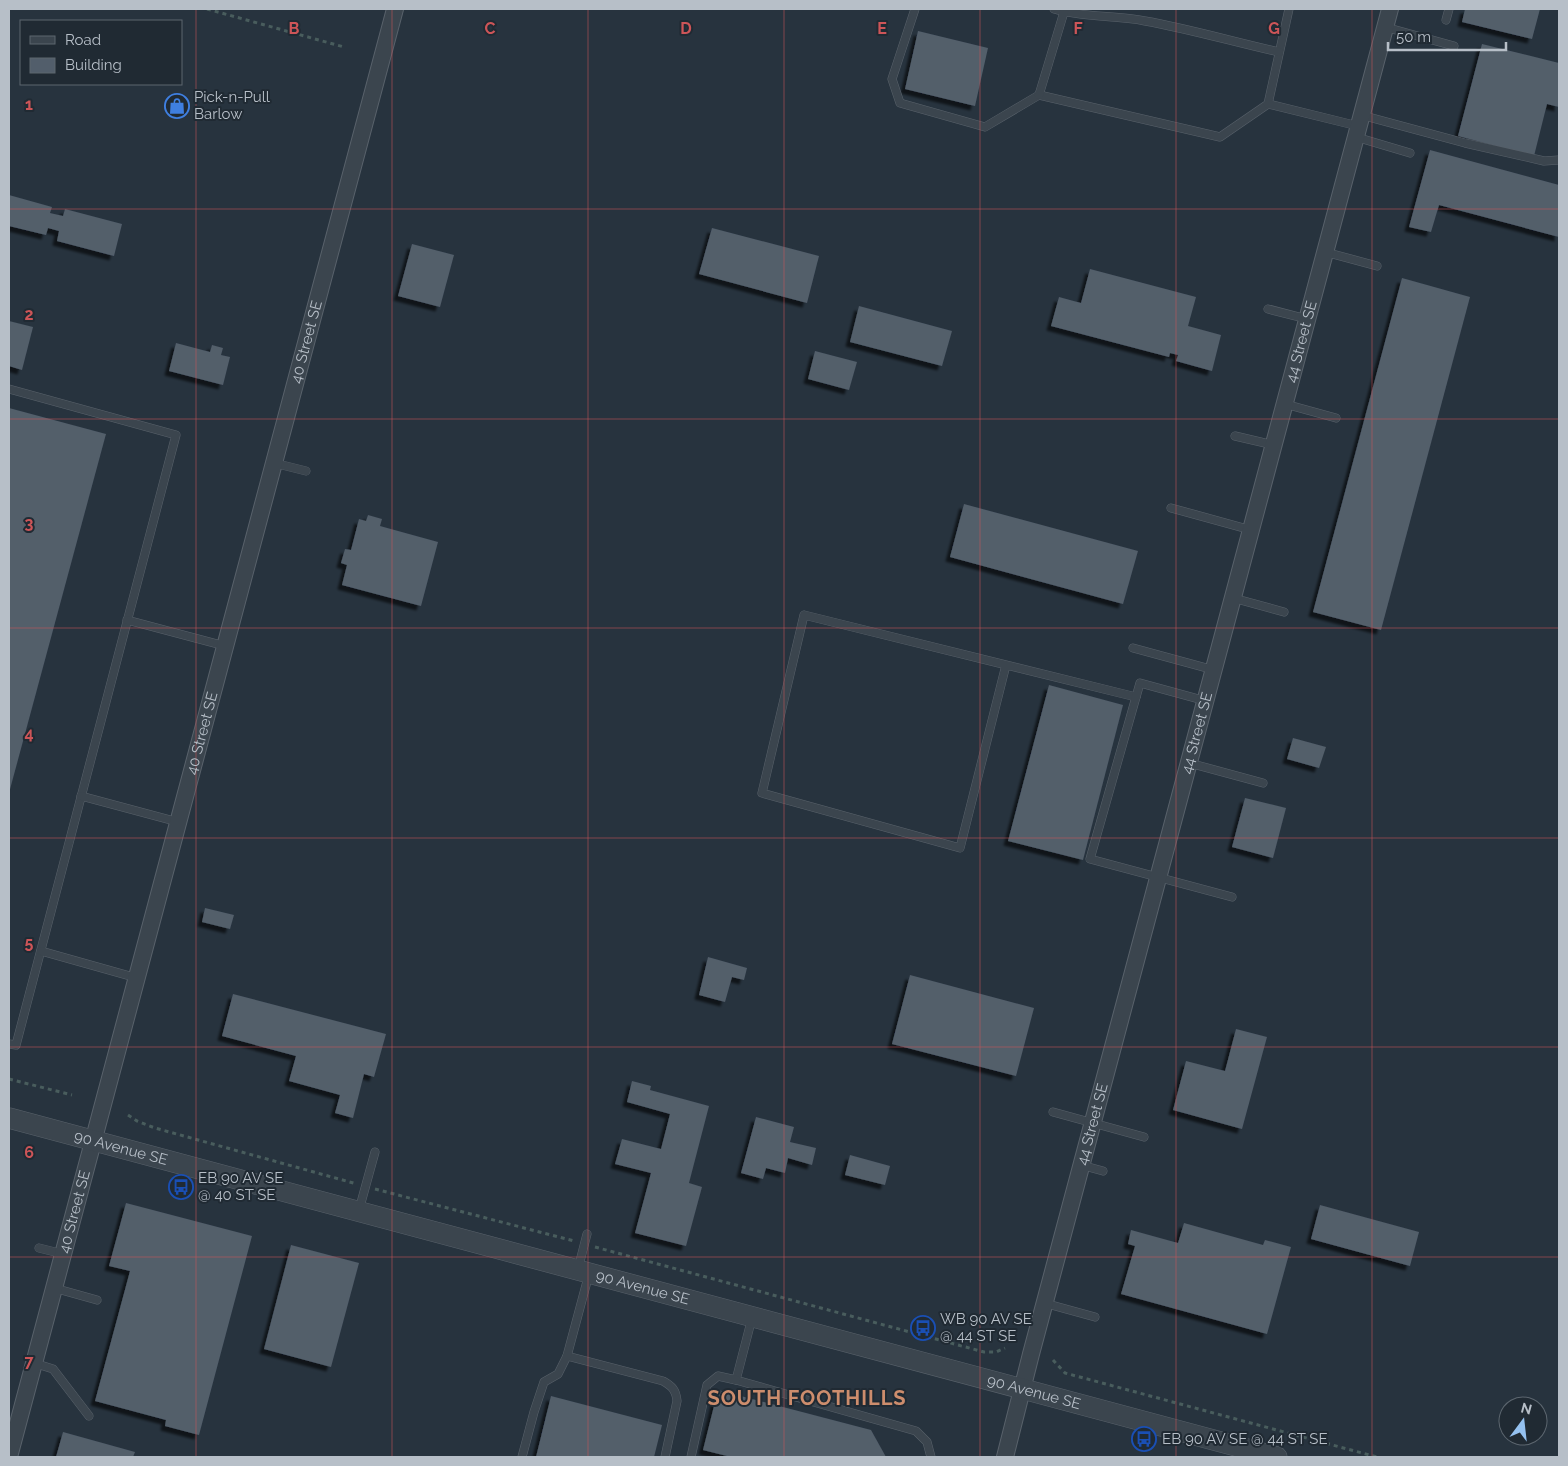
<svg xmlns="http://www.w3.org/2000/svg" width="1568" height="1466" font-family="Raleway,sans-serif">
<defs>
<filter id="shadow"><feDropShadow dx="-4.5" dy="4.5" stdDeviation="1" flood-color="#0009"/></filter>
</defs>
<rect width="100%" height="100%" fill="#27333e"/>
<g fill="#525e6b" filter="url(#shadow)">
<polygon points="1465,9 1540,9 1532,39 1462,22"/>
<polygon points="918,31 988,48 975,106 905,89"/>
<polygon points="1482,44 1559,63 1559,107 1547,104 1534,156 1458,136"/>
<polygon points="1430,150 1559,185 1559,237 1439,205 1431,232 1409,227"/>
<polygon points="9,195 52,207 50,213 63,216 65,209 122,224 114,256 57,241 59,231 48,228 46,235 9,226"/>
<polygon points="712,228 819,256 807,303 699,274"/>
<polygon points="412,244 454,255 440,307 398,296"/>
<polygon points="1090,269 1196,297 1188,326 1221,335 1212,371 1176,361 1178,355 1170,353 1169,357 1051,326 1059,297 1081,303"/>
<polygon points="1402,278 1470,297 1381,630 1313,612"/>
<polygon points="859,306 952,331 942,366 850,342"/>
<polygon points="9,321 33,327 22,370 9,366"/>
<polygon points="176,343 210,352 212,345 223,348 221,355 230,357 223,385 169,371"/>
<polygon points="815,351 857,362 849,390 808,379"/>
<polygon points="9,408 106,434 9,793"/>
<polygon points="964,504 1138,551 1123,604 950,557"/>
<polygon points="368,515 382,519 380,526 438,542 421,606 342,585 347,565 341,563 345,549 351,550 359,519 366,521"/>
<polygon points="1049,685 1123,705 1083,860 1008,841"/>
<polygon points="1293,738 1326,747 1319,768 1287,759"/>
<polygon points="1245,798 1286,808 1273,858 1232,847"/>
<polygon points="205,908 234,915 230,929 202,922"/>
<polygon points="708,957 747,968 744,980 732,977 725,1002 699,995"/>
<polygon points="910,975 1034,1008 1016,1076 892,1044"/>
<polygon points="233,994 386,1034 374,1077 364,1074 353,1118 335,1113 340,1095 289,1081 296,1056 222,1036"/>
<polygon points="1236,1029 1267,1037 1242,1129 1173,1110 1186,1061 1225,1071"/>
<polygon points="632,1081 651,1086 650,1090 709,1106 689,1183 702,1187 686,1246 635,1233 651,1173 615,1164 622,1139 661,1149 670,1114 627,1102"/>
<polygon points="756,1117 794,1127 790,1142 816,1148 812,1165 788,1158 785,1173 766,1168 763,1179 741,1173"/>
<polygon points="850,1155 890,1166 885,1185 845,1175"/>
<polygon points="126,1203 252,1236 199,1435 165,1426 166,1420 95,1401 130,1271 109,1266"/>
<polygon points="1320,1205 1419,1232 1410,1266 1311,1239"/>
<polygon points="1184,1223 1263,1245 1265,1240 1291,1247 1267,1334 1121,1294 1135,1246 1128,1244 1131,1230 1178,1243"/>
<polygon points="291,1245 359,1263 331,1367 264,1349"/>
<polygon points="718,1390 871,1430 886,1457 731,1457 703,1450"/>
<polygon points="551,1396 662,1425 654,1457 536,1457"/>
<polygon points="63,1432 135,1452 133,1457 56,1457"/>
</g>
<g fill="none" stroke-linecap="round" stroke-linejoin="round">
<defs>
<g id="service">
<polyline points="915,9 892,79 900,103 985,127 1039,95 1220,137 1268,104 1289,9"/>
<path d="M1054 9C1084 18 1115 15 1145 21 1190 29 1234 42 1279 52"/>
<polyline points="1446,20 1449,9"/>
<polyline points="1385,27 1454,46"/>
<polyline points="1039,95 1064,12"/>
<polyline points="1268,104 1358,126"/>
<polyline points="1361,115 1465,143 1544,161 1559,160"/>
<polyline points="1356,137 1410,153"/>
<polyline points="1325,252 1377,266"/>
<polyline points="1268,309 1307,319"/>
<polyline points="9,389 176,435 16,1045 9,1044"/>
<polyline points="1285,404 1336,418"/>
<polyline points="1235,436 1274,445"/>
<polyline points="274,463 306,471"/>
<polyline points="1171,508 1251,530"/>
<polyline points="1233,598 1284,612"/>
<polyline points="127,620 225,646"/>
<polyline points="1133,648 1214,670"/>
<polyline points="1006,665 960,848 762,793 804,615 1136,697"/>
<polyline points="1206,701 1140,683 1090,859 1232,897"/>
<polyline points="1189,763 1263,783"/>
<polyline points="81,796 178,822"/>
<polyline points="41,951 137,978"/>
<polyline points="1053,1112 1144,1137"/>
<polyline points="1081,1165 1103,1171"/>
<polyline points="359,1210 375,1152"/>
<polyline points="39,1248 63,1254"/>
<polyline points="578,1269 587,1234"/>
<polyline points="54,1288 97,1300"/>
<polyline points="1044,1303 1095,1317"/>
<polyline points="752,1318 736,1380 916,1431 927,1442 931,1457"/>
<path d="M567 1356 663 1381C672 1386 676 1390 677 1401L665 1457"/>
<polyline points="34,1363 53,1369 89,1416"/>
<polyline points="522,1457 534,1412 544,1382 558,1374 567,1356 589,1274"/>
<polyline points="691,1457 707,1385 718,1376 736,1380"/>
</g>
<g id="minor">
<path id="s1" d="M9 1457 395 9"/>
<path id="s2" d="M1005 1457 1031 1354 1390 9"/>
</g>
<g id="tertiary">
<path id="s3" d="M9 1118 1277 1457"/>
</g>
</defs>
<use href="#service" stroke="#59626b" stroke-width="9"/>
<use href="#minor" stroke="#59626b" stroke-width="18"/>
<use href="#tertiary" stroke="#59626b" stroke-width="21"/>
<g stroke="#495d5d" stroke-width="3" stroke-dasharray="4 4" stroke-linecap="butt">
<polyline points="207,9 344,47"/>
<polyline points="9,1079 72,1095"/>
<polyline points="128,1115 137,1121 155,1128 357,1184"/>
<polyline points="375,1189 574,1241"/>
<polyline points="595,1247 984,1352 996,1352 1005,1348"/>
<polyline points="1053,1360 1065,1373 1377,1457"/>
</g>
<use href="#service" stroke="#3b454e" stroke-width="8"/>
<use href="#minor" stroke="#3b454e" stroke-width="16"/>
<use href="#tertiary" stroke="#3b454e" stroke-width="20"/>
</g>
<path fill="none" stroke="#cd5558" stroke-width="1" stroke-opacity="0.55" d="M196 9V1457M392 9V1457M588 9V1457M784 9V1457M980 9V1457M1176 9V1457M1372 9V1457M9 209H1559M9 419H1559M9 628H1559M9 838H1559M9 1047H1559M9 1257H1559"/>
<defs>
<symbol id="shop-ring" viewBox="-11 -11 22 22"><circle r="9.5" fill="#202a33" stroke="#3f7fe0" stroke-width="1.5"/><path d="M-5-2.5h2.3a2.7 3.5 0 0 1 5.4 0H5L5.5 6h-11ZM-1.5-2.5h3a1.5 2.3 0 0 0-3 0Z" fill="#3f7fe0"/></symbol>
<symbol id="bus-ring" viewBox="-11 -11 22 22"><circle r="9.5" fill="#202a33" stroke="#1a4fb4" stroke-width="1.5"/><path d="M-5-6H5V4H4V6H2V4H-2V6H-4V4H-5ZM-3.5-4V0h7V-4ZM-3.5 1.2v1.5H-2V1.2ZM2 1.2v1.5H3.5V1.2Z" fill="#1a4fb4"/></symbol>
</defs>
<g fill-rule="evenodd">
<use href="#shop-ring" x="163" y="92" width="28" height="28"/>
<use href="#bus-ring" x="167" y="1173" width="28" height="28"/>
<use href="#bus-ring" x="909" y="1314" width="28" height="28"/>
<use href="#bus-ring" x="1130" y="1425" width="28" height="28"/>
</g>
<g text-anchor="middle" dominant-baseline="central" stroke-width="4" stroke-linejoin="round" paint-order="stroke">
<g font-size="15" fill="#b7bfc8" stroke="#202a33" text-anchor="start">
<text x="194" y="97">Pick-n-Pull<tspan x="194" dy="17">Barlow</tspan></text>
<text x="198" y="1178">EB 90 AV SE<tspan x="198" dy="17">@ 40 ST SE</tspan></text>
<text x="940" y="1319">WB 90 AV SE<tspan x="940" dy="17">@ 44 ST SE</tspan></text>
<text x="1162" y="1439">EB 90 AV SE @ 44 ST SE</text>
</g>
<g font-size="15" fill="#b7bfc8" stroke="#202a33">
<text stroke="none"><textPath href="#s1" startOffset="1154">40 Street SE</textPath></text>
<text stroke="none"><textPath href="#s2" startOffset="1154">44 Street SE</textPath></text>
<text stroke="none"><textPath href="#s1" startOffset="749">40 Street SE</textPath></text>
<text stroke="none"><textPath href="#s2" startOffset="749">44 Street SE</textPath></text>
<text stroke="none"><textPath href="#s2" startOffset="344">44 Street SE</textPath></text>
<text stroke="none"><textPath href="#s3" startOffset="116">90 Avenue SE</textPath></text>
<text stroke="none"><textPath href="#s1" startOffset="254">40 Street SE</textPath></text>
<text stroke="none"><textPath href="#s3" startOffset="656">90 Avenue SE</textPath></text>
<text stroke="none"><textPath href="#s3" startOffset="1061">90 Avenue SE</textPath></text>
</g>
<g font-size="20" font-weight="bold" letter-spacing="1" fill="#cd8d6d" stroke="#202a33">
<text x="807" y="1398">SOUTH FOOTHILLS</text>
</g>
</g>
<g font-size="16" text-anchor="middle" font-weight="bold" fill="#cd5558" stroke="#202a33" stroke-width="4" stroke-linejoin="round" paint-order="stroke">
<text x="294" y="34">B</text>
<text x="490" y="34">C</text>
<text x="686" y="34">D</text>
<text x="882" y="34">E</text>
<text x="1078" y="34">F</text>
<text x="1274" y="34">G</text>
<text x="29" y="110">1</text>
<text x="29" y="320">2</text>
<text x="29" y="529">3</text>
<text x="29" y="739">4</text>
<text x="29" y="948">5</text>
<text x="29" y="1158">6</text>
<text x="29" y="1367">7</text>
</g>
<rect width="1568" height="1466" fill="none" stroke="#b7bfc8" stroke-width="20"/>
<rect x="20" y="20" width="162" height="65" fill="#202a33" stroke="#5c666f"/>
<rect x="30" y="36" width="25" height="8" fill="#3b454e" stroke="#5c666f"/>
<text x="65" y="45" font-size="15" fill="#b7bfc8">Road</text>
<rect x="30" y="58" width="25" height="15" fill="#525e6b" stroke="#5c666f"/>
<text x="65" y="70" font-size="15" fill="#b7bfc8">Building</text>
<g transform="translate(1523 1421) rotate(15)"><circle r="24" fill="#202a33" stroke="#5c666f"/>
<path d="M0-4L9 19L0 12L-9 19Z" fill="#94c1f0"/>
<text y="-8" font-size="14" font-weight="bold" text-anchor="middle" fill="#b7bfc8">N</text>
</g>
<path d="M1388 42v8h118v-8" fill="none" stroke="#b7bfc8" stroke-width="2.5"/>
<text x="1396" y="42" font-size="15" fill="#b7bfc8" stroke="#202a33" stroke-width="4" paint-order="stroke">50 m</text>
</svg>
